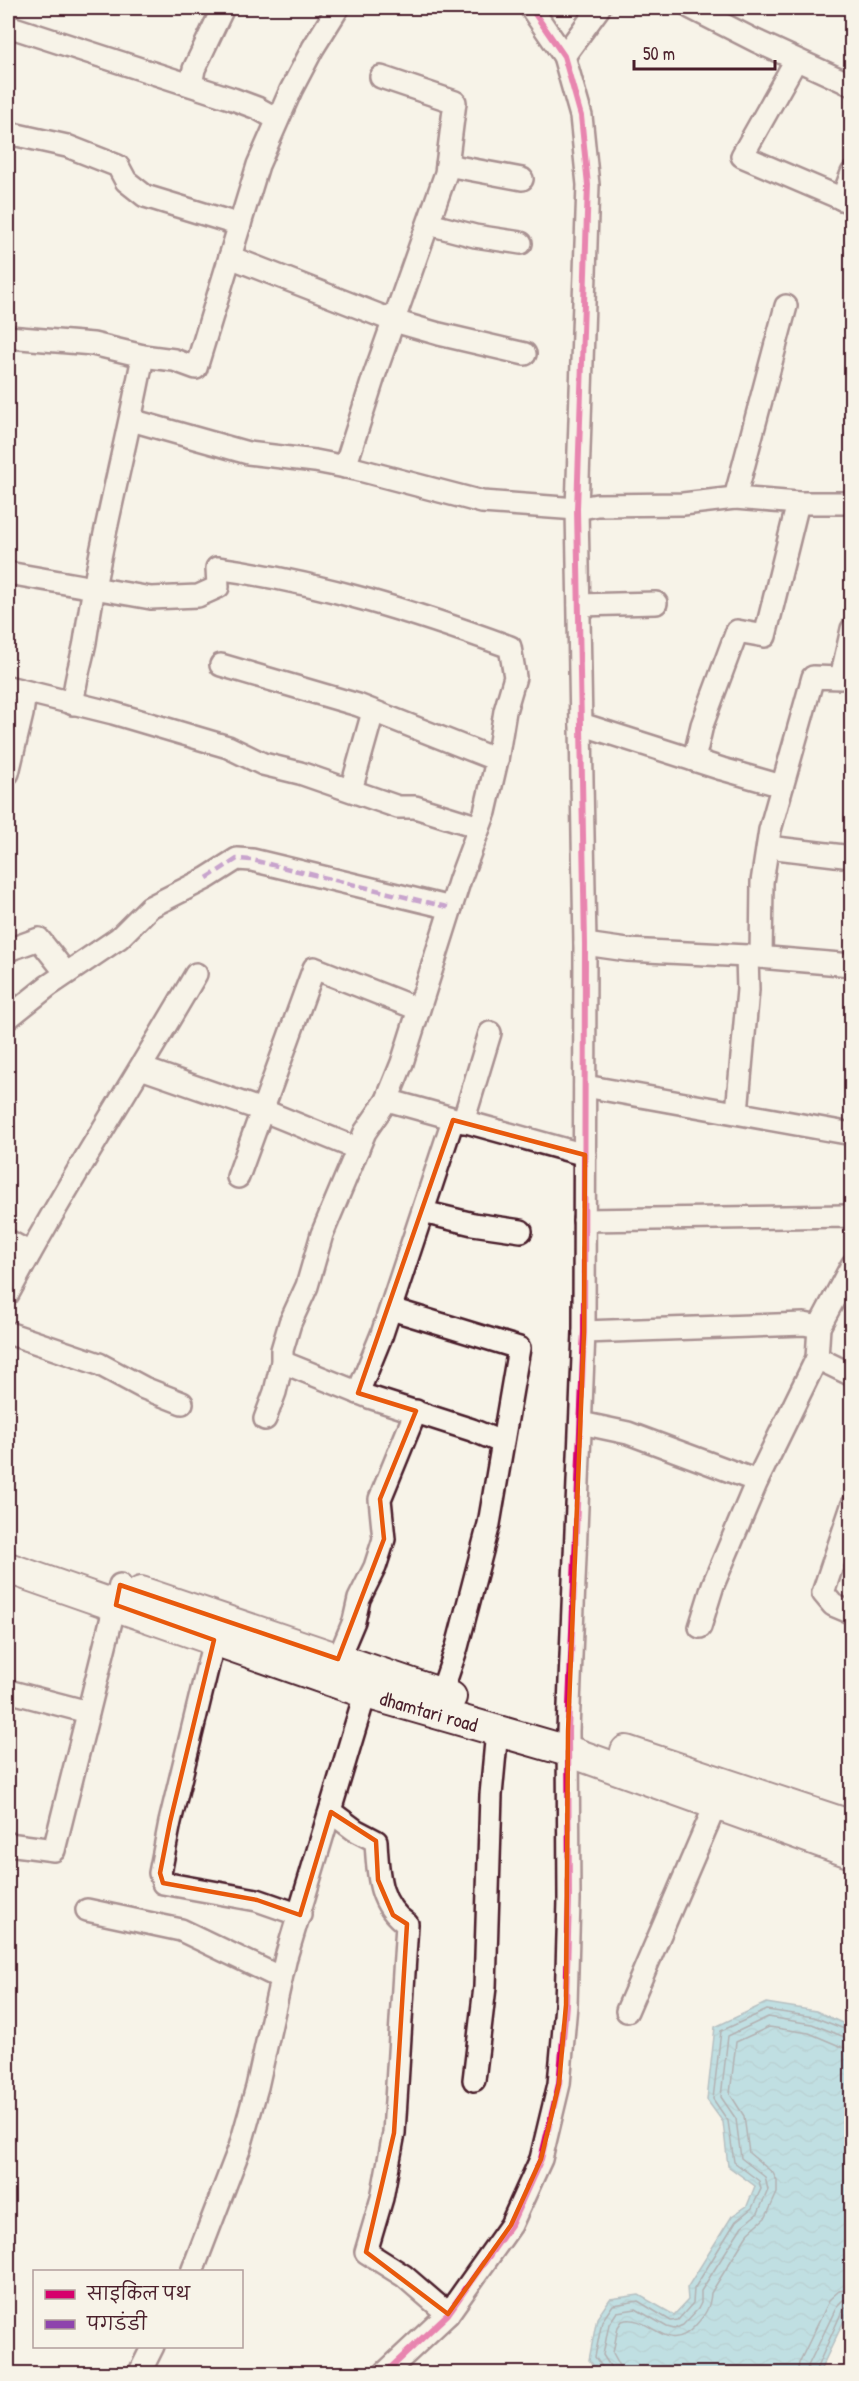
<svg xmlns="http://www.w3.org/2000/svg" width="859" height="2381" font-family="'Patrick Hand','Playpen Sans Deva',sans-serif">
<defs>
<pattern id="water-waves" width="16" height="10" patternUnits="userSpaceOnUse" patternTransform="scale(1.5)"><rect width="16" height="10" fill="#7dc8dc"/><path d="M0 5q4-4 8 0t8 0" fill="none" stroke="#6eabbd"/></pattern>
</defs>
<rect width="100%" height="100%" fill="#f7f3e8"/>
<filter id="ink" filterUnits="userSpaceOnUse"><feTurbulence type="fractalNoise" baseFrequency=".0167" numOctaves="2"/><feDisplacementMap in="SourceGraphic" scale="12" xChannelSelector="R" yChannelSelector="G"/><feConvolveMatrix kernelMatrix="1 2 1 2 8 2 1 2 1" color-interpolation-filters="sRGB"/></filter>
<g filter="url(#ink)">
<polygon fill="url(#water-waves)" stroke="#698495" stroke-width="1.5" points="766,2003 816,2011 851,2027 851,2306 819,2373 600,2373 589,2360 597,2318 610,2299 639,2295 674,2315 688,2300 687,2288 732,2216 747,2206 755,2186 728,2166 723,2122 707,2100 715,2027"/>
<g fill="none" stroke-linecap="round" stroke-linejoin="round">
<g stroke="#5e6372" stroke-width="1.5">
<polyline points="604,2374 603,2368 595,2357 602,2321 613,2305 638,2301 671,2321 678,2320 693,2303 694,2289 736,2221 752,2208 761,2189 759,2181 734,2162 728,2121 713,2099 721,2031 767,2010 814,2017 852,2032"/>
<polyline points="612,2374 610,2366 603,2355 609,2324 617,2312 636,2309 667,2327 674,2329 683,2325 698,2309 701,2303 701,2291 742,2226 758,2213 768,2190 765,2177 741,2158 736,2119 721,2097 728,2036 768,2017 812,2024 852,2040"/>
<path d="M621 2374 619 2364 613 2353 618 2327 622 2321C650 2312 666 2358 695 2326 705 2315 710 2308 711 2293L749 2232 766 2217 777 2193V2181L773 2173 749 2153 744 2116 730 2094 736 2042 769 2027 809 2033 842 2047 852 2049"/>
<polyline points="797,2374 799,2363 830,2299 839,2291 852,2289"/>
<polyline points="806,2374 808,2366 837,2306 843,2300 852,2298"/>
<polyline points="814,2374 843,2309 852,2306"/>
</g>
<defs>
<g id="minor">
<polyline points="691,8 756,41 852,85"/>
<polyline points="8,26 233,99 257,108 277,119"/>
<polyline points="564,56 599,8"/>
<polyline points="796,60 742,156 852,203"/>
<polyline points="191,85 194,69 223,8"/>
<polyline points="8,133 67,146 118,166 126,181 145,196 240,225"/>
<polyline points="447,165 522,179"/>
<polyline points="842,199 852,173"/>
<polyline points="429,224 475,236 521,243"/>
<polyline points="230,257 394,321 439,334 525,354"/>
<polyline points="8,337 93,344 143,356 174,360 196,368 258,165 291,90 313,48 338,8"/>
<polyline points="131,420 248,453 315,461 356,469 482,502 577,509 597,505 683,504 735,498 798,503 852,503"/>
<polyline points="345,467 374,376 446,173 455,102 381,77"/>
<polyline points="735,498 786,306"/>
<path d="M8 573 151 598 198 596 218 587 217 568C319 582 414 612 510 647L515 677 505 711 497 760 358 705 221 665"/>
<polyline points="579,605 656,603"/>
<polyline points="8,687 113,713 228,747 263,764 300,773 398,807 415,807 479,827"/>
<path d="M73 704C74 683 81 663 85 642 99 546 125 452 143 356"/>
<polyline points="581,724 722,769 782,786"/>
<polyline points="694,760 702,725 737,631 765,636 798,503"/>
<polyline points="8,773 22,714 25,692"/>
<polyline points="351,790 373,712"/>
<polyline points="768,847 852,857"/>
<polyline points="585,944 627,950 747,956 852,965"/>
<polyline points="8,950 39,939 66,973"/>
<polyline points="761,957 762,882 770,830 813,677 841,678 852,629"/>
<polyline points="8,1018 48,986 119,938 150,907 207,878 237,859 252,860 451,908"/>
<polyline points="141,1068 262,1110 358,1149"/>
<polyline points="585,1086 852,1134"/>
<polyline points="387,1100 585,1155"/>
<polyline points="737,1112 748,990 747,956"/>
<polyline points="463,1122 490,1033"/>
<polyline points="238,1177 314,968 418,1009"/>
<polyline points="423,1212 473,1224 521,1231"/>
<polyline points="584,1220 846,1216 852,1219"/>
<polyline points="8,1241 30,1253"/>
<path d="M8 1294C66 1185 134 1081 196 974"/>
<polyline points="391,1309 519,1348 489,1524 457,1647 441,1694"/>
<polyline points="584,1332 804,1324 819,1327"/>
<polyline points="8,1333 99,1364 144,1388 182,1403"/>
<polyline points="817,1358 852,1375"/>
<polyline points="282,1362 369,1397 472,1430 501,1442"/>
<polyline points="358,1393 382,1334 453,1120"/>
<polyline points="265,1419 275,1392 282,1362 282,1350 290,1323 307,1286 322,1234 365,1132 387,1100 402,1063 460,879 485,812 497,760"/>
<polyline points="581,1423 628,1433 757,1481"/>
<polyline points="852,1506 823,1593 833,1605 852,1613"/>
<polyline points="700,1627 713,1585 757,1481 817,1358 819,1327 852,1265"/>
<polyline points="217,1628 170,1822 160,1873 163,1883 257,1900 300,1915"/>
<polyline points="338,1659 354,1621 359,1599 375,1567 384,1539 380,1499 416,1411"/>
<polyline points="8,1691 88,1712"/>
<path d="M331 1812 355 1830 376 1841C378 1874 378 1904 407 1924L394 2133 382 2198 366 2252 404 2276 448 2314"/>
<polyline points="8,1844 54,1850 120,1585"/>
<polyline points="87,1910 181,1930 281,1978"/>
<polyline points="627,2011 716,1804"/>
<polyline points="474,2080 485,1987 491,1795 497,1731"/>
<polyline points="192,2272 240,2147 257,2087 286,1957 369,1681"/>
<polyline points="139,2374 153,2346"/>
<polyline points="384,2374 448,2314 511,2225 541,2159 559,2084 566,2005 569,1900 568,1731 584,1332 585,944 577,509 588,185 581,116 564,56 531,8"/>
</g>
<g id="secondary">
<polyline points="8,1568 366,1693 568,1751 852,1853"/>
<polyline points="141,1592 451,1697"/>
<polyline points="626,1751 852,1826"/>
</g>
</defs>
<use href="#minor" stroke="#4a1f2b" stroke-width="26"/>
<use href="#secondary" stroke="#4a1f2b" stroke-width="34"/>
<use href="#minor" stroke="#f7f3e8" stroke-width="21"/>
<use href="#secondary" stroke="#f7f3e8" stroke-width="30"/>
<polyline stroke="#8e44ad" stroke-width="4.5" stroke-dasharray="9 4.5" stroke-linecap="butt" points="207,878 237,859 252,860 451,908"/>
<defs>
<polyline id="cycleway" points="384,2374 448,2314 511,2225 541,2159 559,2084 566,2005 569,1900 568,1731 584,1332 585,944 577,509 588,185 581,116 564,56 531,8"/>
</defs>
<use href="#cycleway" stroke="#f7f3e8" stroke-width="10"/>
<use href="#cycleway" stroke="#d6006c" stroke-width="6"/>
</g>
</g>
<path d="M0 0H859V2381H0ZM453 1120 585 1155 584 1332 568 1731 566 2005 559 2084 541 2159 511 2225 448 2314 366 2252 394 2133 407 1924 393 1915 378 1880 376 1841 331 1812 300 1915 257 1900 163 1883 160 1873 170 1822 214 1640 116 1605 120 1585 338 1659 384 1539 380 1499 416 1411 358 1393Z" fill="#f7f3e8" fill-opacity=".55" fill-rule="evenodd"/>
<path fill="none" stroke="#e8590c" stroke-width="4.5" stroke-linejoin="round" d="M453 1120 585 1155 584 1332 568 1731 566 2005 559 2084 541 2159 511 2225 448 2314 366 2252 394 2133 407 1924 393 1915 378 1880 376 1841 331 1812 300 1915 257 1900 163 1883 160 1873 170 1822 214 1640 116 1605 120 1585 338 1659 384 1539 380 1499 416 1411 358 1393Z"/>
<g text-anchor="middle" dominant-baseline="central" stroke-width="4.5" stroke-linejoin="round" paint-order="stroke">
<g font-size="20" fill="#4a1f2b" stroke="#f7f3e8">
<text transform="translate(429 1711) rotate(16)">dhamtari road</text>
</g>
</g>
<rect width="859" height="2381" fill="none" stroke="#f7f3e8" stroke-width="30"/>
<rect x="15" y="15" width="829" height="2351" fill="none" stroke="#4a1f2b" stroke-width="2" filter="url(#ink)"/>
<rect x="33" y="2270" width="210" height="78" fill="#f7f3e8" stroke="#b29e9c" stroke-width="1.5"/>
<rect x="45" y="2290" width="30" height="9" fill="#d6006c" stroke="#b29e9c" stroke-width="1.5"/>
<text x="87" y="2300" font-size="18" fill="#4a1f2b">साइकिल पथ</text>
<rect x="45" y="2320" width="30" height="9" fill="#8e44ad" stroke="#b29e9c" stroke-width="1.5"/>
<text x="87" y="2330" font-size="18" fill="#4a1f2b">पगडंडी</text>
<path d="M634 60v9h141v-9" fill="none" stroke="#4a1f2b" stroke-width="3"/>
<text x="643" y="60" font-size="18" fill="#4a1f2b" stroke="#f7f3e8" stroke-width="4.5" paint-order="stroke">50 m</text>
</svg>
